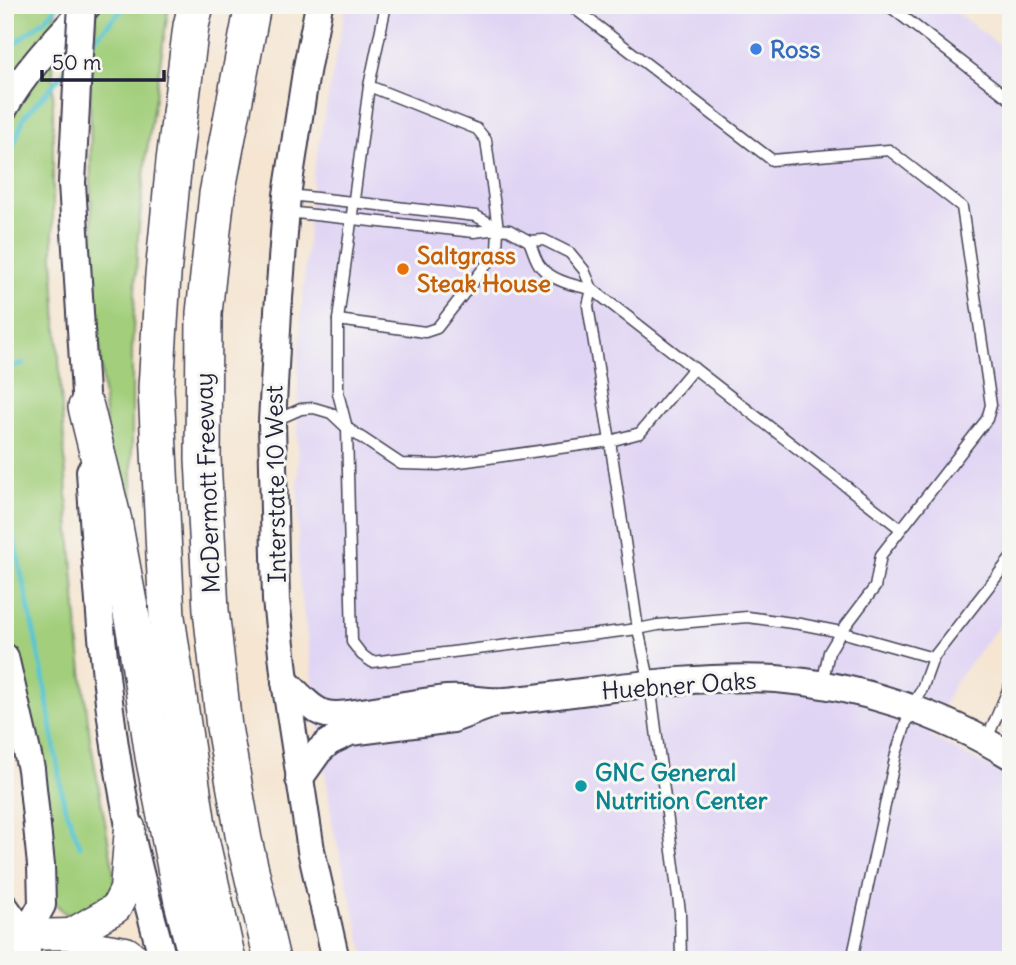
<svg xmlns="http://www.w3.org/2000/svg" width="1016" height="965" font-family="Delius,sans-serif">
<rect width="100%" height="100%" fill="#f6f6f2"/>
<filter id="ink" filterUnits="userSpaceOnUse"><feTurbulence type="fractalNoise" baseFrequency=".0143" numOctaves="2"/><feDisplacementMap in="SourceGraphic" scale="14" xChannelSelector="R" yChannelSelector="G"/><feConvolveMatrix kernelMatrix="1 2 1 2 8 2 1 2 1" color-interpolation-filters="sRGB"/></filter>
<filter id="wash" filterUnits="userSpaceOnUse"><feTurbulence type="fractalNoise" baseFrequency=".00686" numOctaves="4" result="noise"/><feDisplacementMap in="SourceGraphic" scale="28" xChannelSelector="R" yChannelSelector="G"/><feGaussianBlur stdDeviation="1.57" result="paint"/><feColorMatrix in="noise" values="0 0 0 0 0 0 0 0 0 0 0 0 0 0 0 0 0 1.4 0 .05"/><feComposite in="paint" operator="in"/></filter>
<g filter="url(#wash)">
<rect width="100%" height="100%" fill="#f5e5d1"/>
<polygon fill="#e0d4f4" points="346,5 946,5 1011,54 1011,610 955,682 930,736 1003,774 1011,780 1011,960 366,960 333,827 298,571 298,356 313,175"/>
<g fill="#a3cf7b" stroke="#62785b" stroke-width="2">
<polygon points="5,5 56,5 53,59 53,258 67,494 79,645 90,738 113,867 115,891 76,917 63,912 54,901 31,727 5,616"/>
<polygon points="97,5 169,5 146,157 138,236 132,350 132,481 137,567 107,439 99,341 91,199 90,78"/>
</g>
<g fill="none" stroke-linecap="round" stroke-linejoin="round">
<g stroke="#58c5d0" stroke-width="5">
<polyline points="90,44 126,5"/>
<polyline points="5,51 46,19 58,5"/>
<polyline points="5,168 24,117 69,67"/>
<polyline points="5,369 23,363"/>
<polyline points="5,497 42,670 64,804 80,846"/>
</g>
</g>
</g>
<g filter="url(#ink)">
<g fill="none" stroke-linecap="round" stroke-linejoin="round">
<defs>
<g id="lane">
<polyline points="386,5 369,86 338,320 338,393 347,428 352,642 362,655 372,662 638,629 658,625 747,617 800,624 841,632 933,658"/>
<polyline points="570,5 772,160 889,150 962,207 991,405 987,419 881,555 875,587 841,632 829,652 822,684"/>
<polyline points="888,5 1011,100"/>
<polyline points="290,195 476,216 498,228"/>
<polyline points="287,212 474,232 498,229 509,230 529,241 544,240 570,253 584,270 592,289 588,306 610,441 638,629 650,684 680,912 681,960"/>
<path d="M529 241C533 249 535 261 541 267 552 281 575 286 592 289L901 529"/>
<polyline points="338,320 425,332 437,328 497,251 498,229 486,140 477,129 369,86"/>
<polyline points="276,420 301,409 314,408 331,413 347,428 401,464 439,465 610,441 640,433 694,368"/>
<polyline points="986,741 1011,683"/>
<polyline points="852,960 896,754 911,708 922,689 933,658 1011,558"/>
</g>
<g id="secondary">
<polyline points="319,5 306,72 287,195 278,311 272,422 276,600 285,681 311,850 336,960"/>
<polyline points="77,86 72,183 87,426"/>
<path d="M5 107C26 69 58 37 88 5"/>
<path d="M90 471C97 584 104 698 126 810 135 860 150 910 163 960"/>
<polyline points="5,657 31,769 41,865 42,905 25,935 5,907"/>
<path d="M285 681C297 692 310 710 326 714 340 717 355 713 368 711 395 707 421 702 447 699 467 697 486 703 506 701 595 692 685 674 776 679 858 685 941 713 1011 756"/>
<polyline points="299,779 319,751 329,742 350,732 453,719 491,705"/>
</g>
<g id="primary">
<polyline points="71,934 116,908 125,890 130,828"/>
<polyline points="25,960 25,935 71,934 95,947 126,952 137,960"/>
</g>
<g id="highway">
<polyline points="196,5 191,26 174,161 163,275 156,388 167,617 198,825 228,960"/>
<polyline points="253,5 217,194 204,313 203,459 211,610 224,727 244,840 272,960"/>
<polyline points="86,407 114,521 135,635 153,756 182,902 197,960"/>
</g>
</defs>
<use href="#lane" stroke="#423f52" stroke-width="13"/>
<use href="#secondary" stroke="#423f52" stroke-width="30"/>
<use href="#primary" stroke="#423f52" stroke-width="33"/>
<use href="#highway" stroke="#423f52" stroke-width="38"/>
<use href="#lane" stroke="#fff" stroke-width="10"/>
<use href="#secondary" stroke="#fff" stroke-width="26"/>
<use href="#primary" stroke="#fff" stroke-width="30"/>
<use href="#highway" stroke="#fff" stroke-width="35"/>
<defs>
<polyline id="secondary-bridge" points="77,86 82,5"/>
</defs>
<use href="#secondary-bridge" stroke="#423f52" stroke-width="30" stroke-linecap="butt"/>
<use href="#secondary-bridge" stroke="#fff" stroke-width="26"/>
</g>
</g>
<circle fill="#3f7fe0" stroke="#f6f6f2" stroke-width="2.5" cx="756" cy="49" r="7"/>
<circle fill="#e8710a" stroke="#f6f6f2" stroke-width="2.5" cx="403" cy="269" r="7"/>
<circle fill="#0f9aa8" stroke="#f6f6f2" stroke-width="2.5" cx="581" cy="786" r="7"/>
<g text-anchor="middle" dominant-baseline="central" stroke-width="6" stroke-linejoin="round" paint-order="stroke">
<g font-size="24" font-weight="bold" fill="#366cbe" stroke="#f6f6f2" text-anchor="start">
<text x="770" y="49">Ross</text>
</g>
<g font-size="24" font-weight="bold" fill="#c56008" stroke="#f6f6f2" text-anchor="start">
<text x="417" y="255">Saltgrass<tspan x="417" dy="28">Steak House</tspan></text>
</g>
<g font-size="24" fill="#22223b" stroke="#f6f6f2">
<text transform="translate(207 483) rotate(-92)">McDermott Freeway</text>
<text transform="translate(275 484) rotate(-91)">Interstate 10 West</text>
<text transform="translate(679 685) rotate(-4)">Huebner Oaks</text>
</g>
<g font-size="24" font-weight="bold" fill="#0d838f" stroke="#f6f6f2" text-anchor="start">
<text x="595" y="772">GNC General<tspan x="595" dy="28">Nutrition Center</tspan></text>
</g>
</g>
<rect width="1016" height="965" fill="none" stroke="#f6f6f2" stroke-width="28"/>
<path d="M42 70v10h122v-10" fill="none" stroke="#22223b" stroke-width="3.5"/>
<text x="52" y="70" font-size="21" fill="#22223b" stroke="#f6f6f2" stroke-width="5" paint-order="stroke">50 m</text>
</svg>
